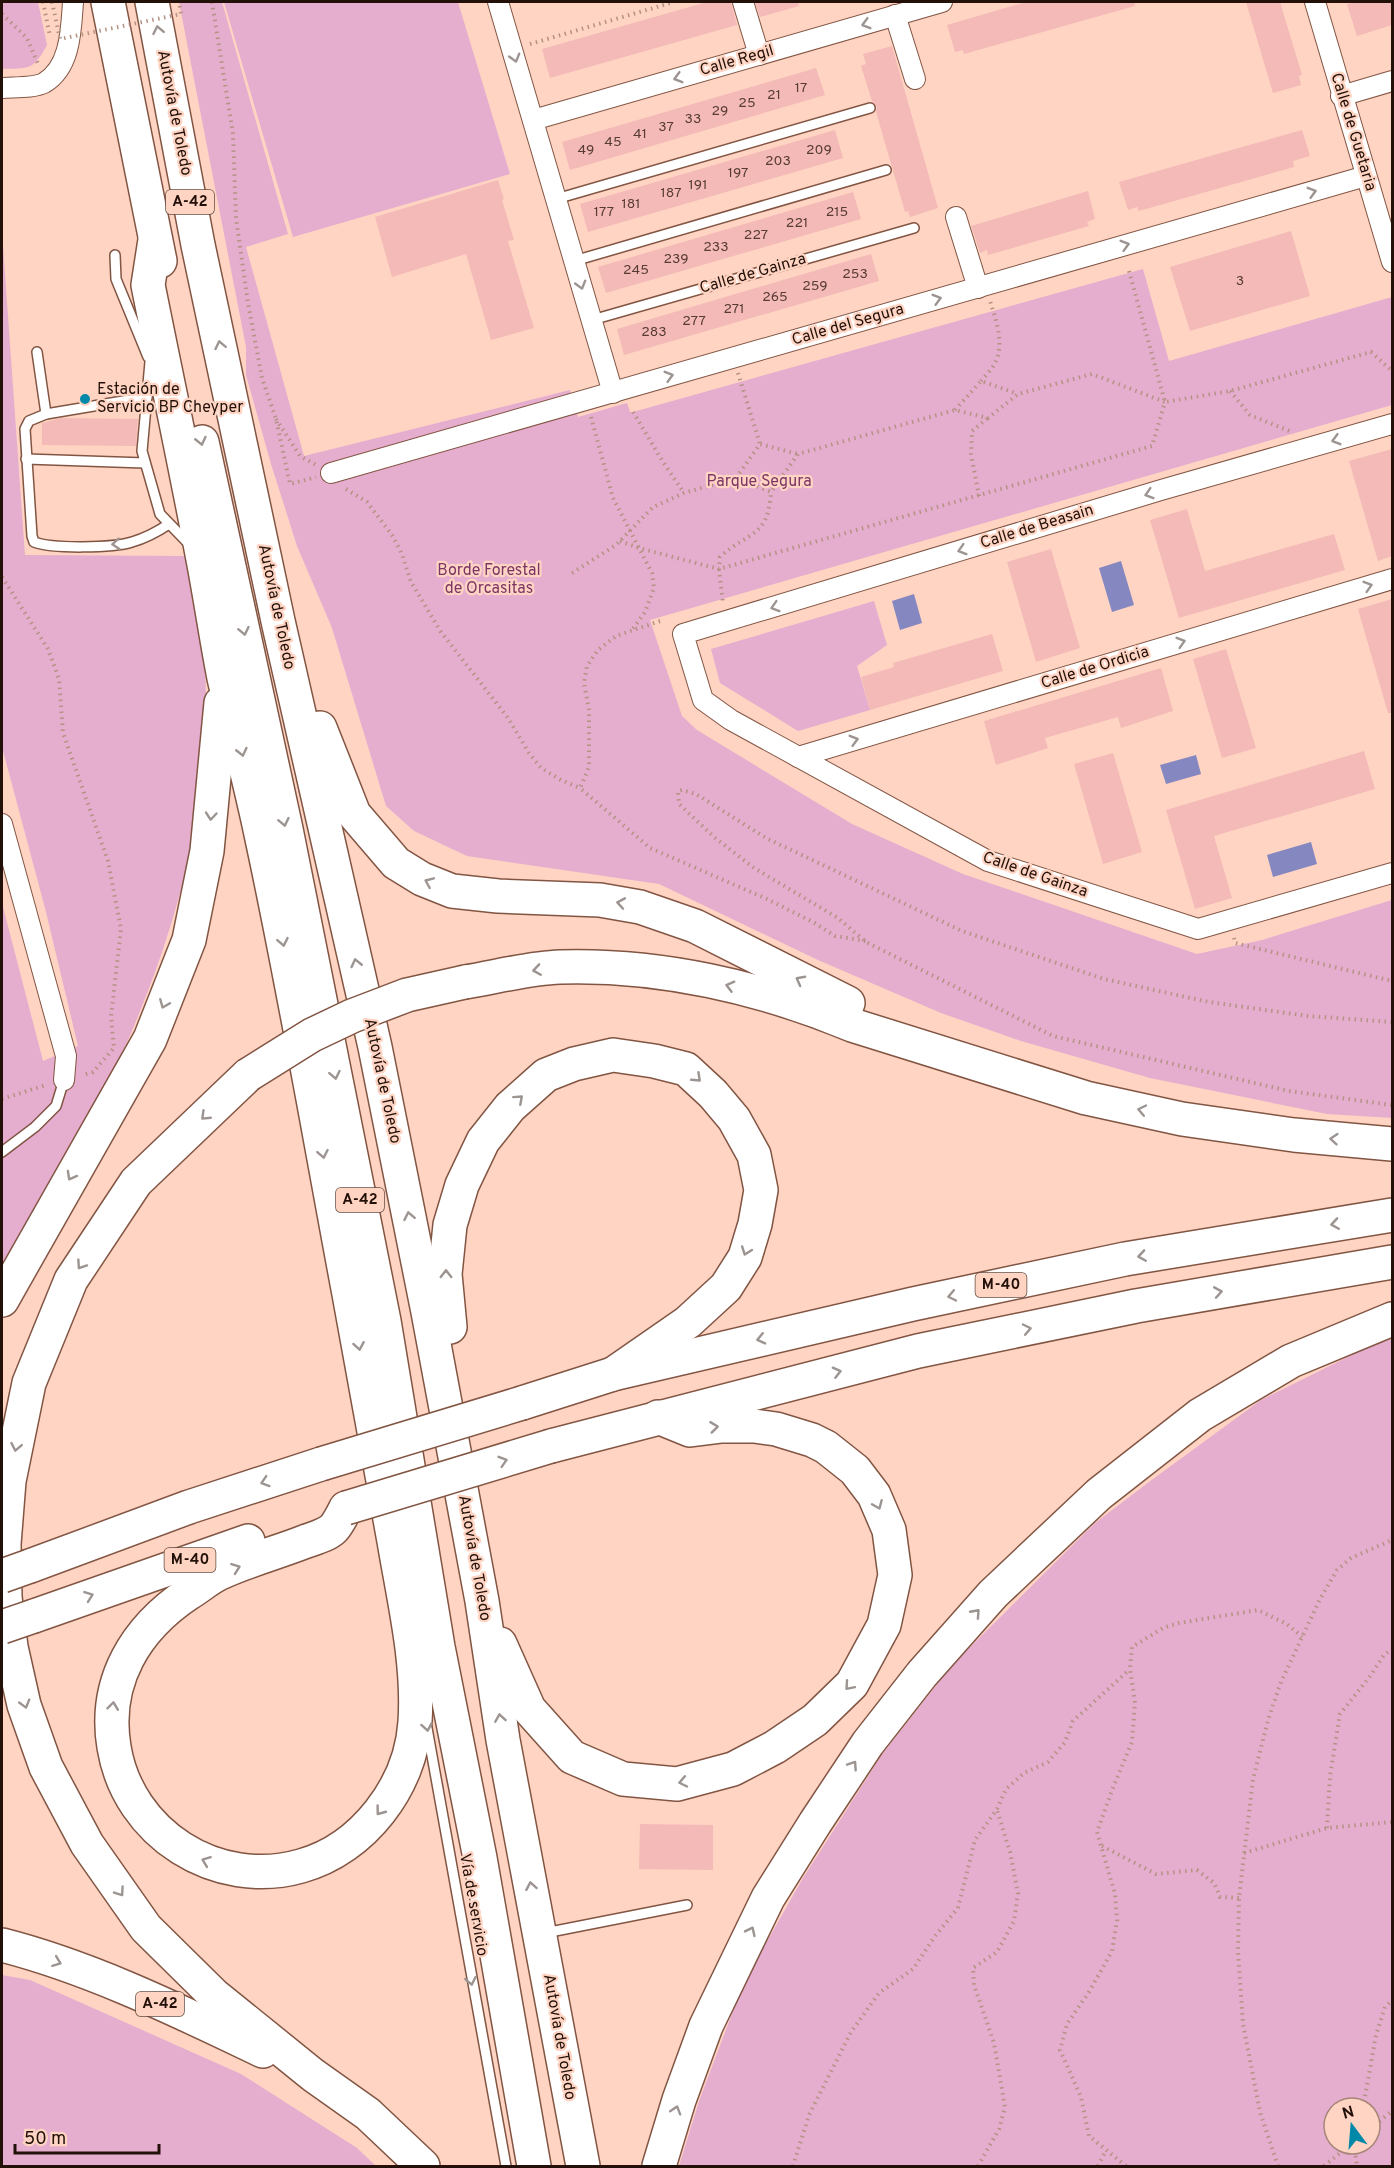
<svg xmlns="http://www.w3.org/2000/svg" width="1394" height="2168" font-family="Overpass,sans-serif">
<rect width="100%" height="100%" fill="#ffd4c3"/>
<g fill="#e5adce" fill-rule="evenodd">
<path d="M2 2H38L47 45C33 71 29 68 2 69Z"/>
<polygon points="179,2 222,2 288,234 246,247 304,456 570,390 578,417 627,403 630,412 633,412 1143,269 1169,361 1392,297 1392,405 650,620 682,716 697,730 852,824 963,874 1197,954 1262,940 1392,900 1392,1118 1327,1114 1150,1078 1021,1041 941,1013 818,960 659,884 467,856 414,831 386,806 332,628 297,546 271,464 246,375 246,347"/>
<polygon points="224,2 458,2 510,174 293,237"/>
<path d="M2 232 25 555 186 556C195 602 206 648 206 695 208 809 178 921 134 1026 118 1066 93 1104 72 1141 47 1183 24 1226 2 1269V903L43 1061 78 1046 46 912 2 747Z"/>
<polygon points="874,601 887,645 857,666 870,710 798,731 720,683 711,649"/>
<path d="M1392 1339V2166H679L699 2101 744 1982 803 1878 883 1753 953 1664 1095 1523 1153 1479 1261 1400 1372 1345ZM1334 2108H1370V2144H1334Z"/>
<polygon points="2,1975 30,1980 241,2074 357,2148 376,2166 2,2166"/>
</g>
<g fill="#8587c1">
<polygon points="1121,561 1134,605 1112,612 1099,568"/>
<polygon points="914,594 922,623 900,630 892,601"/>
<polygon points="1196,755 1201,774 1166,784 1160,765"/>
<polygon points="1311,842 1317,864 1273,877 1267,855"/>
</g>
<g fill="#f4bab7">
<polygon points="707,2 731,2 737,25 550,78 542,49"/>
<polygon points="755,2 798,2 799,6 760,17"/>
<polygon points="1026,2 1134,2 1135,6 964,54 963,50 955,52 947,25"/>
<polygon points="1246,2 1280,2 1302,75 1299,76 1301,85 1273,93"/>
<polygon points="1357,2 1392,2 1392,25 1357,36 1347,4"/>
<polygon points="892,46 938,208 910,217 908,211 905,212 876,112 877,107 872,101 861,66 866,64 863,54"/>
<polygon points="816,68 825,95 570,170 562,142"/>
<polygon points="835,130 843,158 588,232 580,204"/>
<polygon points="1302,130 1310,156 1293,161 1294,167 1139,211 1137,207 1128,210 1119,182"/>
<polygon points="498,180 504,199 502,200 514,240 508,241 534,328 491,340 466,254 392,277 375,217"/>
<polygon points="1088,191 1095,219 1087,222 1089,226 988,255 987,250 980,253 971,226"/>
<polygon points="853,192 861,219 606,293 598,267"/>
<polygon points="1291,231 1310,296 1190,331 1170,267"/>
<polygon points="871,254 879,281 624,355 617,329"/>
<polygon points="61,418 138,419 136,446 42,445 42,423"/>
<polygon points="1392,449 1392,556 1378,561 1349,461"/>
<polygon points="1187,509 1205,571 1334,534 1345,570 1179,618 1150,520"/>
<polygon points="1051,549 1080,648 1036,662 1007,562"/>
<polygon points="1392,599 1392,713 1388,713 1358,609"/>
<polygon points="992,634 1003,671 870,710 861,677 894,667 893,663"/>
<polygon points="1226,649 1256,748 1222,758 1193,659"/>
<polygon points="1161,668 1173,711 1121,728 1118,717 1045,738 1048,748 996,765 984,721"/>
<polygon points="1364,751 1375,789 1214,836 1232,898 1195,909 1166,810"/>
<polygon points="1113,753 1142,852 1103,864 1074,764"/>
<polygon points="640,1824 713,1825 713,1870 639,1869"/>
</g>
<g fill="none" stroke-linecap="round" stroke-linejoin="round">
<defs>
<g id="lane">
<polyline points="556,199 870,108"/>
<polyline points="115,255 116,279 148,357"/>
<polyline points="574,261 886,170"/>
<polyline points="592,320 914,228"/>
<polyline points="37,352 46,414"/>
<polyline points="150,362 142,451 160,514 189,544"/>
<path d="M147 397 46 414 29 421 25 429 32 536 34 542C52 549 113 548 132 542 146 538 157 532 169 524"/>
<polyline points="26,459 145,463"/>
<polyline points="2,1152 35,1127 56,1106 64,1080"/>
<polyline points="427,1728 506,2166"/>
<polyline points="545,1933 687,1905"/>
</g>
<g id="street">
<polyline points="498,2 613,393"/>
<polyline points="743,2 759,55"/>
<polyline points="1315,2 1392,262"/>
<polyline points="895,15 915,79"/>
<path d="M2 88C12 87 35 88 44 83 71 67 71 29 73 2"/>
<polyline points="1341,96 1392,81"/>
<polyline points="533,120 942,2"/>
<polyline points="956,217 978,288"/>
<polyline points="1392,424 1161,490 683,634 703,700 731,720 988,861 1198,929 1392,873"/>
<polyline points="331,473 1366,176"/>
<polyline points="798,757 1392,579"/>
<polyline points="2,824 66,1056 64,1080"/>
</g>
<g id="highway">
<polyline points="108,2 160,261"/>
<polyline points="152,2 198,245 278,621 375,1047 428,1312 482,1601 503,1740 583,2166"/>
<path d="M155 240 148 285C166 375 185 464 202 554 210 595 216 637 224 678 236 730 250 781 261 834 294 986 320 1140 349 1294 364 1376 379 1459 394 1541 404 1601 419 1662 415 1722 411 1786 363 1849 301 1866 217 1890 128 1834 114 1747 103 1681 136 1628 189 1593 199 1587 208 1579 218 1574 245 1561 276 1553 304 1542 314 1538 326 1536 334 1528 339 1522 342 1515 346 1508"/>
<polyline points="202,442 286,829 384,1321 438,1647 480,1858 534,2166"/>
<polyline points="320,728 354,814 396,863 422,879 452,891 498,896 600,900 640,907 695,926 848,1003"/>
<path d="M465 982C496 977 529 968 560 967 659 964 761 987 852 1025L1086 1098 1182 1119 1294 1135 1392 1144"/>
<polyline points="248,1075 136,1182 71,1280 29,1383 9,1481 4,1544 5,1597 11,1647 24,1705 46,1767 87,1844 146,1928 214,1995 313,2075 368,2114 423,2166"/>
<polyline points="2,1300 150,1039 189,940 207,851 221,703"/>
<polyline points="450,1327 445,1274 450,1225 462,1185 483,1141 510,1107 546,1075 574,1064 613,1055 654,1061 686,1069 713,1094 734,1119 754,1155 761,1190 755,1224 745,1257 726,1287 688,1322 613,1374"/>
<polyline points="522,1403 613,1374 913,1304 1125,1259 1392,1215"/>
<polyline points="551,1446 918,1351 1136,1306 1392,1262"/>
<polyline points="30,1566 189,1507 321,1464"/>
<polyline points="34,1616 248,1541"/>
<polyline points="500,1644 529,1709 572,1757 623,1779 677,1784 733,1769 775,1747 815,1720 852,1684 884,1625 895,1575 889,1530 874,1495 855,1470 826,1447 812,1440 776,1429 754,1426 722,1426 690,1430 658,1417"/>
<path d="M2 1945C92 1968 179 2011 263 2051"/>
<polyline points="659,2166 679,2100 706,2026 768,1898 815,1823 868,1743 922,1674 993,1594 1099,1494 1200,1415 1291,1361 1392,1319"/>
</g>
</defs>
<use href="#lane" stroke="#825543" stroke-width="12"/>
<use href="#street" stroke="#825543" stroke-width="22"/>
<use href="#highway" stroke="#825543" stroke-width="36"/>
<g stroke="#b59284" stroke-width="4" stroke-dasharray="1.5 4.5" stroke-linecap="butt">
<polyline points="43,2 50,36"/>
<polyline points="212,2 233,134 236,218 248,303 262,378 276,419 290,484 316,477"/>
<polyline points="2,14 27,38 39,66"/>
<polyline points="530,44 674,2"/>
<polyline points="1129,271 1165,402 1230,391 1371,352 1392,371"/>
<polyline points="738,373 760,444"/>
<path d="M981 381C986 375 993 368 996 361 1004 342 996 320 990 301"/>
<polyline points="1230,391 1250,415 1292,432"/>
<polyline points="955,410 981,381 1018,394"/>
<polyline points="633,412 663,462 684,493"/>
<polyline points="591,417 613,498 652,573 654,588 645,612 632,630"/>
<polyline points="276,419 300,456 316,465"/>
<polyline points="736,478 760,444 798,454"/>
<polyline points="346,489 367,502 392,535 402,554 411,582 441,632 508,718 529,753 541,768 561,780 580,788"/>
<polyline points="979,496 971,454 972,431 988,418"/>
<path d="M620 541 639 548 719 569 720 557C748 531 768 539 771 492"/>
<polyline points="572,573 616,545 653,507 684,493 736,478 771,492 798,454 955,410 988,418 1018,394 1092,374 1165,402 1152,446 719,569 723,603"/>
<polyline points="2,577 48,649 59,679 63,733 108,861 121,929 111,1016 114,1048 93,1072 82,1075"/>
<polyline points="660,621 616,636 598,650 587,666 584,683 589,710 589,767 580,788 650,848 767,899 813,922 835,936 866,941"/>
<polyline points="1234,938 1235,943 1392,981"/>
<polyline points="1392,1022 1308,1016 1209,1002 1104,979 962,931 766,838 696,794 682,790 678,791 679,804 714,837 754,868 838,918 866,942 1053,1036 1289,1091 1392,1105"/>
<polyline points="2,1099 46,1085"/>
<polyline points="1327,1828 1330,1776 1340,1714 1371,1675 1384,1655 1392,1649"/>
<polyline points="1102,1846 1156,1874 1197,1870 1214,1883 1220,1897 1239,1898"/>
<polyline points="1244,1853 1327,1828 1392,1822"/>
<polyline points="1363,2108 1376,2035 1385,2007 1392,2000"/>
<polyline points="1370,2129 1392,2111"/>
<polyline points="1354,2144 1357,2166"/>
<polyline points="793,2166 809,2115 851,2032 879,1993 913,1969 935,1936 958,1908 975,1840 997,1809 1006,1789 1024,1773 1048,1762 1065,1742 1073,1721 1129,1670"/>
<polyline points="978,2166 999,2129 1005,2107 994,2043 974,1985 973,1968 997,1952 1014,1921 1018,1893 1010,1852 997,1810"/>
<polyline points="1098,2166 1106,2150"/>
<polyline points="1126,2166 1089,2136 1081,2097 1060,2050 1067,2024 1089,1992 1112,1951 1117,1920 1115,1894 1097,1832 1114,1785 1132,1742 1135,1703 1130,1669 1132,1647 1163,1628 1179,1623 1258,1610 1287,1624 1302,1637"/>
<polyline points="1278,2166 1260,2112 1243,2024 1238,1952 1239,1898 1253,1779 1268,1720 1281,1682 1320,1599 1337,1570 1351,1558 1392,1540"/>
<polyline points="1324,2166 1351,2144"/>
</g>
<use href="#lane" stroke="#fff" stroke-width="9"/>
<use href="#street" stroke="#fff" stroke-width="20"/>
<use href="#highway" stroke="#fff" stroke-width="33"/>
<defs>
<g id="highway-bridge">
<polyline points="248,1075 312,1035 352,1016 407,995 465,982"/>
<polyline points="321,1464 522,1403"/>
<polyline points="346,1508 551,1446"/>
<polyline points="2,1576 30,1566"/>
<polyline points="2,1627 34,1616"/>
</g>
</defs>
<use href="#highway-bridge" stroke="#825543" stroke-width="36" stroke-linecap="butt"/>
<polyline stroke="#b59284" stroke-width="4" stroke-dasharray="1.5 4.5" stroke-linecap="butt" points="52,2 60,39 181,14 179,2"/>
<use href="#highway-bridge" stroke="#fff" stroke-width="33"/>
</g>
<defs><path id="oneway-chevron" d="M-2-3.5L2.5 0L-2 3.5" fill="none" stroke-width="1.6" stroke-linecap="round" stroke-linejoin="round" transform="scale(1.5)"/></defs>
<g stroke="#9c9490">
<use href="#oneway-chevron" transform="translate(866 24) rotate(164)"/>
<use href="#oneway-chevron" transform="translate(158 30) rotate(-101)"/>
<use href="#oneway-chevron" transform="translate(515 58) rotate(74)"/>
<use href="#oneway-chevron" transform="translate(678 78) rotate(164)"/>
<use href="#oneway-chevron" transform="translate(1312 192) rotate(-16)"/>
<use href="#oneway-chevron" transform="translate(1125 245) rotate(-16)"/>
<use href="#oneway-chevron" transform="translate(581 285) rotate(74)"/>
<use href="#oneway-chevron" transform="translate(937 299) rotate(-16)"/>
<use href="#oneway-chevron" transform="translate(220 345) rotate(-102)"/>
<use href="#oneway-chevron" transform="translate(669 376) rotate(-16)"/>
<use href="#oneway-chevron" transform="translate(1336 440) rotate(164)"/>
<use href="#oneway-chevron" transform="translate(201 441) rotate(77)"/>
<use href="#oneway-chevron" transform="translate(1149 494) rotate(163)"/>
<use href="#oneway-chevron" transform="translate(116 544) rotate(175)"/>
<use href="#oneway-chevron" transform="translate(962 550) rotate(163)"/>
<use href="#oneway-chevron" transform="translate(1368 586) rotate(-17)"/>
<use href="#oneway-chevron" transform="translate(775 607) rotate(163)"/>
<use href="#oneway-chevron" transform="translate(244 631) rotate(78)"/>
<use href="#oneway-chevron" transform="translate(1181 642) rotate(-17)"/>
<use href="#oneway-chevron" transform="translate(854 740) rotate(-16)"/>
<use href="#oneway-chevron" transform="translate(242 752) rotate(77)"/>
<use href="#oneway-chevron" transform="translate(211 816) rotate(95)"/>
<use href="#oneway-chevron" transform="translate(284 822) rotate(78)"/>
<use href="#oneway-chevron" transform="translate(429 882) rotate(-157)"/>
<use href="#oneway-chevron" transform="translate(621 903) rotate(-170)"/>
<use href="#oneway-chevron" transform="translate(283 942) rotate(79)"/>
<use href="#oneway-chevron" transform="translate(356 963) rotate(-103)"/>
<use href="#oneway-chevron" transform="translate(537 970) rotate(171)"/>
<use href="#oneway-chevron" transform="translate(800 980) rotate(-152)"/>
<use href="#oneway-chevron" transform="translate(730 986) rotate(-165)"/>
<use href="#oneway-chevron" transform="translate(164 1004) rotate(112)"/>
<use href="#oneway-chevron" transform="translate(335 1075) rotate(79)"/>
<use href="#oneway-chevron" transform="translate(697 1078) rotate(43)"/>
<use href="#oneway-chevron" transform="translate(519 1099) rotate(-42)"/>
<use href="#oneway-chevron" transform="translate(1142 1110) rotate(-168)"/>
<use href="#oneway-chevron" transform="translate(205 1116) rotate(136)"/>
<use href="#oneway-chevron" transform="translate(1334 1139) rotate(-175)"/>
<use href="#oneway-chevron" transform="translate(323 1154) rotate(79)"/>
<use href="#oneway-chevron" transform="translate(71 1176) rotate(119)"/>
<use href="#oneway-chevron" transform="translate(409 1216) rotate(-101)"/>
<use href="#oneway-chevron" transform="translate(1335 1224) rotate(171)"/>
<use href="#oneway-chevron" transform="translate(746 1251) rotate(110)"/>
<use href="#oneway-chevron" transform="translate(1142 1256) rotate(171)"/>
<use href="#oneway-chevron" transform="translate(81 1265) rotate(124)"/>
<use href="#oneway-chevron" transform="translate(446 1274) rotate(-90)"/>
<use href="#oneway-chevron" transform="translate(1218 1292) rotate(-10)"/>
<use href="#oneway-chevron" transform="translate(952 1296) rotate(168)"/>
<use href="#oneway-chevron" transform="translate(1027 1329) rotate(-12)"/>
<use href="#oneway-chevron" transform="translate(761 1339) rotate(167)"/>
<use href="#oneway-chevron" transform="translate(359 1346) rotate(80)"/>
<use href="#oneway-chevron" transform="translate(837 1372) rotate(-14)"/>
<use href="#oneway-chevron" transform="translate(714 1427) rotate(-7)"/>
<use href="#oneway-chevron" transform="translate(16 1447) rotate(101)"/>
<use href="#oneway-chevron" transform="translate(503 1461) rotate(-17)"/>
<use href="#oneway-chevron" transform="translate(265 1482) rotate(162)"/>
<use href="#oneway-chevron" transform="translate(878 1505) rotate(67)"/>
<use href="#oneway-chevron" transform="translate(236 1568) rotate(-20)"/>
<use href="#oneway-chevron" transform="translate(89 1596) rotate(-20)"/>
<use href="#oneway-chevron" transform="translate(976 1613) rotate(-48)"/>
<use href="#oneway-chevron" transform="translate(849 1686) rotate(131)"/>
<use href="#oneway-chevron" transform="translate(25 1704) rotate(74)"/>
<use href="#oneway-chevron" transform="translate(113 1706) rotate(-83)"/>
<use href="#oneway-chevron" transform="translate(500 1718) rotate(-99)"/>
<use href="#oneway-chevron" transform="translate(427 1727) rotate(80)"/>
<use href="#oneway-chevron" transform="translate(853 1765) rotate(-56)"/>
<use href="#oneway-chevron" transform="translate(683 1782) rotate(168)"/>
<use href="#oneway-chevron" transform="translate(380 1811) rotate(127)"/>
<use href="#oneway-chevron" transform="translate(206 1861) rotate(-159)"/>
<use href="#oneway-chevron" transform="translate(531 1886) rotate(-100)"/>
<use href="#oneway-chevron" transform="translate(120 1892) rotate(55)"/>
<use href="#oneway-chevron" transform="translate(751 1931) rotate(-64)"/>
<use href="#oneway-chevron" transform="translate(57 1962) rotate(21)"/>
<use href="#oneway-chevron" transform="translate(471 1981) rotate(79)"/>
<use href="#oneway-chevron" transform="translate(676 2110) rotate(-73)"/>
</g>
<circle fill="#0088a9" stroke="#ffd4c3" stroke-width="2" cx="85" cy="399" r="6"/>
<g text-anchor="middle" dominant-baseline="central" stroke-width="4.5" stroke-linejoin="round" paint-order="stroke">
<g font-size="14" fill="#573b34">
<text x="801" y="88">17</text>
<text x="774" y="95">21</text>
<text x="747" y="103">25</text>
<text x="720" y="111">29</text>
<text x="693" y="119">33</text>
<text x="666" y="127">37</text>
<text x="640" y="134">41</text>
<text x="613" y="142">45</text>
<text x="586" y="150">49</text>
<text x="819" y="150">209</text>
<text x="778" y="161">203</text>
<text x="738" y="173">197</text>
<text x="698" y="185">191</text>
<text x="671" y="193">187</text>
<text x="631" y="204">181</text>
<text x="604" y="212">177</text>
<text x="837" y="212">215</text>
<text x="797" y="223">221</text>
<text x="756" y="235">227</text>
<text x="716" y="247">233</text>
<text x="676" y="259">239</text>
<text x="636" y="270">245</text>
<text x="855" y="274">253</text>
<text x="1240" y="281">3</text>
<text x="815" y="286">259</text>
<text x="775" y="297">265</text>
<text x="734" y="309">271</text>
<text x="694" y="321">277</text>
<text x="654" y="332">283</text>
</g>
<g fill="#ffd4c3" stroke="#654c41" stroke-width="1.5">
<rect x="166" y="190" width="48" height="24" rx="4.5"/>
<rect x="336" y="1188" width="48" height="24" rx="4.5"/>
<rect x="975.5" y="1273" width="51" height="24" rx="4.5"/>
<rect x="164.5" y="1548" width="51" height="24" rx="4.5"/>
<rect x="136" y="1992" width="48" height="24" rx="4.5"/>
</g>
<g font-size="15" font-weight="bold" fill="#231109">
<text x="190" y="202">A-42</text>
<text x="360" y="1200">A-42</text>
<text x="1001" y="1285">M-40</text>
<text x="190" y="1560">M-40</text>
<text x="160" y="2004">A-42</text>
</g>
<g font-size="16" fill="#231109" stroke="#ffd4c3">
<text transform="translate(737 61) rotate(-16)">Calle Regil</text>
<text transform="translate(174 113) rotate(79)">Autovía de Toledo</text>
<text transform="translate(1353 132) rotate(73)">Calle de Guetaria</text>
<text transform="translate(753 274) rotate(-16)">Calle de Gainza</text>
<text transform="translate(848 325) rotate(-16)">Calle del Segura</text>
<text transform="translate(1037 527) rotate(-17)">Calle de Beasain</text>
<text transform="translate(276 607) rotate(78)">Autovía de Toledo</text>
<text transform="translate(1095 668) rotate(-17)">Calle de Ordicia</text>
<text transform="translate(1035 875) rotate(19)">Calle de Gainza</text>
<text transform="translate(382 1081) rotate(78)">Autovía de Toledo</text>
<text transform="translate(474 1558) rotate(80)">Autovía de Toledo</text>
<text transform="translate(473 1905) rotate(80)">Vía de servicio</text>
<text transform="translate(559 2037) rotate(80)">Autovía de Toledo</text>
</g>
<g font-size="16" fill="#231109" stroke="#ffd4c3" text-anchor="start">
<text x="97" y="390">Estación de<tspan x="97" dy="18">Servicio BP Cheyper</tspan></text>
</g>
<g font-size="16" fill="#7d3565" stroke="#ffd4c3">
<text x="759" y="482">Parque Segura</text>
<text x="489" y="571">Borde Forestal<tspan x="489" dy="18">de Orcasitas</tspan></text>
</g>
</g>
<rect width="1394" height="2168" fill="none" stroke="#231109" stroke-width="6"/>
<g transform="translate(1352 2126) rotate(344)"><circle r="28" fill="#ffd4c3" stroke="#a78679" stroke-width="1.5"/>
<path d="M0-4.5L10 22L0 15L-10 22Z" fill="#0088a9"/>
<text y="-9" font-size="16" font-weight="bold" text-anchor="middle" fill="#231109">N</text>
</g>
<path d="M15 2144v9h144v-9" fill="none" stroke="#231109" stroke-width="3"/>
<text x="24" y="2144" font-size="18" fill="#231109" stroke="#ffd4c3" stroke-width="4.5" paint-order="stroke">50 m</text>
</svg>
